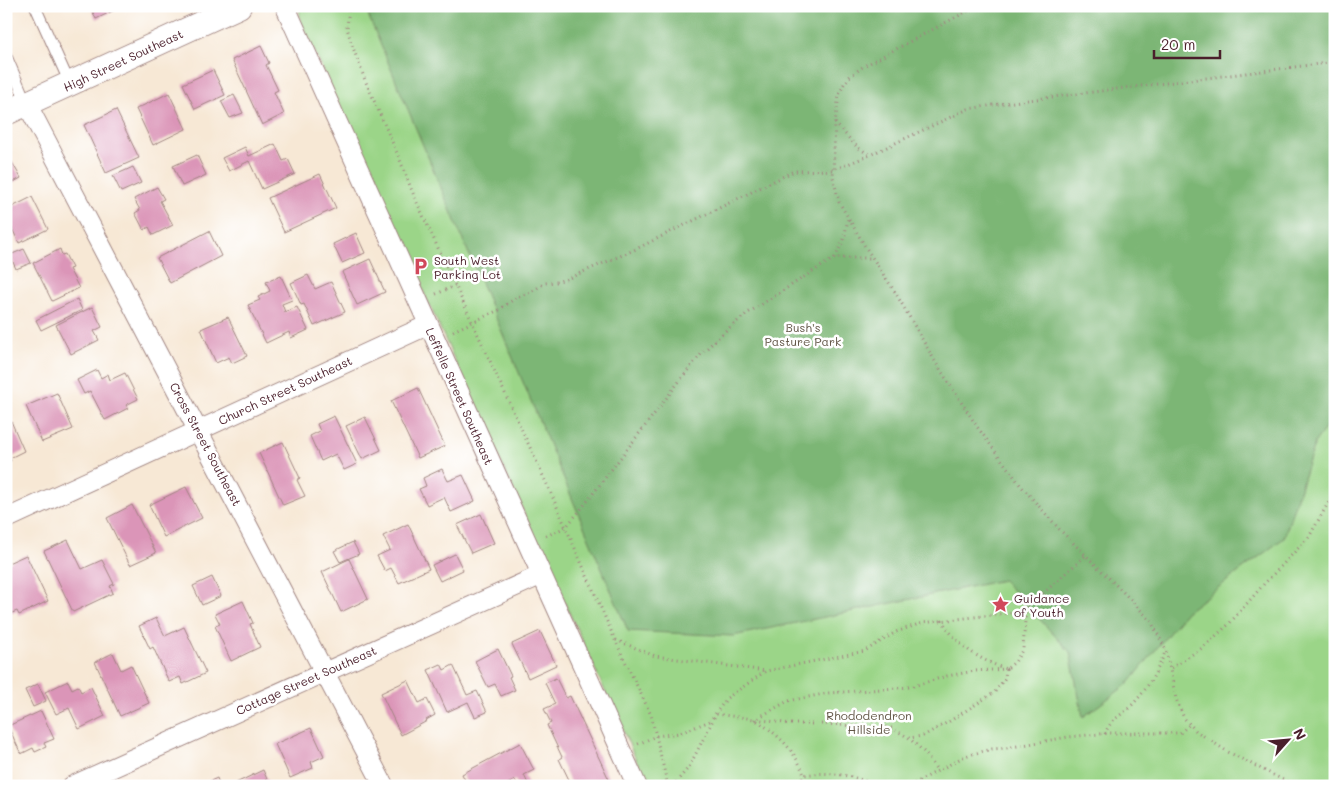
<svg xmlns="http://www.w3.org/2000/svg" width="1341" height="792" font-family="Mali,sans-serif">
<rect width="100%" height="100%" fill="#fff"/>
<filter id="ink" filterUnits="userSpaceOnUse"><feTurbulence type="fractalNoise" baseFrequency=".02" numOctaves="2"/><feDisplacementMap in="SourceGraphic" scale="10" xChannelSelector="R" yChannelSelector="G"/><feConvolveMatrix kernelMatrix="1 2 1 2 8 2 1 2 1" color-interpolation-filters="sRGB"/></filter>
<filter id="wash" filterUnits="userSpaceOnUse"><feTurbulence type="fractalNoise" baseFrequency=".0096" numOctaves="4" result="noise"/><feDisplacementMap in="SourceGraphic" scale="20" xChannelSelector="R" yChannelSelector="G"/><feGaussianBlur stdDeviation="1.12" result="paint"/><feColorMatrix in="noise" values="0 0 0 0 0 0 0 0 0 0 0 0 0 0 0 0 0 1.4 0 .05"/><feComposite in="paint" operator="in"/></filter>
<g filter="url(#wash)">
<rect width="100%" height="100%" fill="#f7e8d5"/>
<polygon fill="#9bd588" stroke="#727a5a" points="299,6 1335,6 1335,786 648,786 300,20"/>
<polygon fill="#7cb674" stroke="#636a50" points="374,6 1335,6 1335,415 1315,442 1284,538 1186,612 1129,683 1083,717 1070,652 1003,580 733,636 628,631 366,10"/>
<g id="blocks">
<g fill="#db95b8">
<polygon points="90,6 123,6 96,19"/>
<polygon points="261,46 269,63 266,65 278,90 274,92 284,114 262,125 232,60"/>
<polygon points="213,70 225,95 195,109 183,84"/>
<polygon points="169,93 186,129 153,145 136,109"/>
<polygon points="234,95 243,113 230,118 221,101"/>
<polygon points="116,110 139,158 106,173 84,125"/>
<polygon points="275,144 283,161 288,159 295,174 262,189 249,161 229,171 222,158 245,147 249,156"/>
<polygon points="6,152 21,178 6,186"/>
<polygon points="197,155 206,175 182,186 173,166"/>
<polygon points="133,167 141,183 121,192 113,176"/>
<polygon points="320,174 336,208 284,232 268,198"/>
<polygon points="157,187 164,199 160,201 173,225 153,235 149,227 144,230 135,213 140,210 134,199"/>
<polygon points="32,197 48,229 19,243 6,216 6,210"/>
<polygon points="209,231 221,256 170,283 157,258"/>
<polygon points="356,233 365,253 342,263 333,244"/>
<polygon points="24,249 31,263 16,269 10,255"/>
<polygon points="60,249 62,255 65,254 72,268 69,269 79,288 52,301 33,263"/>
<polygon points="370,259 385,292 357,305 342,272"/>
<polygon points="308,275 315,289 331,282 345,312 314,326 304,304 301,305 291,283"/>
<polygon points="281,276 292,300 282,304 285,312 297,307 308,330 291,338 289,332 266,343 248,305 260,300 258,297 270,291 266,282"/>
<polygon points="77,299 82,310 41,330 36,320"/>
<polygon points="92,307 102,327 94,331 99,340 71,354 56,325"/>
<polygon points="228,317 247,356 232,363 229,357 216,363 201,329"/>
<polygon points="97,370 101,378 108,374 110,380 125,373 138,399 126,405 128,408 105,420 90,391 84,394 77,380"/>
<polygon points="418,388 445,446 418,458 391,401"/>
<polygon points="57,393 73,429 42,442 26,406"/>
<polygon points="334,416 357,464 344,470 336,454 321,461 310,436 320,431 317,424"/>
<polygon points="365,417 381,450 362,459 346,426"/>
<polygon points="11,421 24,451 10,458 11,461 6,463 6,423"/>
<polygon points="283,442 300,478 297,480 305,496 283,505 259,453"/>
<polygon points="442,469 448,481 463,475 475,501 451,512 444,497 427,505 419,489 426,486 423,478"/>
<polygon points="186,487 202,518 164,537 149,505"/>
<polygon points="132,505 156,553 130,565 107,518"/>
<polygon points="481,514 494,543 471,553 457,525"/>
<polygon points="408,524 429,569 399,583 391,568 385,571 377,556 390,550 383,536"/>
<polygon points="68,540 82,569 102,560 114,584 110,586 113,593 73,612 44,551"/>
<polygon points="353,542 359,554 340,562 334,551"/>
<polygon points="455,554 463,570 440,581 432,565"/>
<polygon points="26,555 48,601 19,615 17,611 12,613 6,601 6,594 9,593 6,587 6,564"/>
<polygon points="349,559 368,599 341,612 322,572"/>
<polygon points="212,577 221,596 202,605 193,586"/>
<polygon points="243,601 253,623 250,624 260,647 231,661 215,626 220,624 215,614"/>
<polygon points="156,618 165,636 184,627 206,673 183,684 180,677 169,682 153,647 150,649 139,626"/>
<polygon points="540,631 556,665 528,678 512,644"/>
<polygon points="498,649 511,676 509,677 515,690 501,696 495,684 488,687 475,661"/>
<polygon points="113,653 121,670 131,665 149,703 120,716 95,662"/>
<polygon points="441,664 444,670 453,665 467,695 477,691 487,712 475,717 468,702 447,712 428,670"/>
<polygon points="556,678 566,698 570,696 612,786 572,786 559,759 562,757 547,725 551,723 544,709 555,704 545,683"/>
<polygon points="408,680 419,703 427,699 435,715 426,720 427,721 401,735 381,693"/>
<polygon points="68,681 72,689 78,686 81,692 91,687 105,716 79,729 69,708 56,714 45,692"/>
<polygon points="38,684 46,701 33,707 25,690"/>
<polygon points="41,711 54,739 44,743 46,747 35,752 33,748 21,754 8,726"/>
<polygon points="311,728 324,756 311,762 313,768 290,778 275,744"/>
<polygon points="520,743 534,770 524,775 529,786 518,786 515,780 504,786 468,786 462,774"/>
<polygon points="263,770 270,786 238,786 236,783"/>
<polygon points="217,778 220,786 200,786"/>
</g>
</g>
</g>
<g filter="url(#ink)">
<use href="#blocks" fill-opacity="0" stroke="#a08480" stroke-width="1"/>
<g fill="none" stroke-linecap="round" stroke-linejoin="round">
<defs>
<g id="service">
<polyline points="35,6 70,84"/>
<polyline points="6,55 27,104"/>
</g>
<g id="minor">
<polyline points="285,6 637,786"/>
<polyline points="27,104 384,786"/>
<polyline points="6,519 428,325"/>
<polyline points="72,786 541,575"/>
</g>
<polyline id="tertiary" points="6,113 239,6"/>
</defs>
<use href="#service" stroke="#a08480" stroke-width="12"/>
<use href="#minor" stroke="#a08480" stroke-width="21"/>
<use href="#tertiary" stroke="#a08480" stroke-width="26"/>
<g stroke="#a08480" stroke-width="3" stroke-dasharray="1 4" stroke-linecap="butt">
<polyline points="349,6 347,28 352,45 365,80 400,160 414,196 550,491 615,640 651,715 668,786"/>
<polyline points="977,6 864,66 849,77 844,84 839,95 835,123 833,177 839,202 866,248 895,292 936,363 978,428 1021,486 1060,530 1123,592 1151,621 1166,650 1176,699 1184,718 1196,731 1228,752 1295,786"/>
<polyline points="835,123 857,147 870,155"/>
<polyline points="835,258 844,239 848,219"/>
<polyline points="436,294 455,286"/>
<polyline points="453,331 499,310 517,297 531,292 545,283 556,282 569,278 634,250 794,171 833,170 870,155 968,109 1020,101 1335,62"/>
<polyline points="546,536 566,527 582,508 691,366 703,352 725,331 748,313 815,270 835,258 872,258"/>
<path d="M942 620C957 646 978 659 1006 669L1015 662 1023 649 1026 607"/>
<polyline points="616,640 655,656 766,671"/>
<polyline points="1171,668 1202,648 1228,625 1264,584 1309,537 1335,491"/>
<polyline points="754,720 788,701 829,693 910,687 947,676 975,671 1006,669 1005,678 995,692 950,721 923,736 909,738"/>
<path d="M757 721C779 735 795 750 804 775"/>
<path d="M1105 734C1111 718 1120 717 1131 706 1147 690 1157 672 1166 650"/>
<polyline points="638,744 656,736 680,733 710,721 727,698 766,671 865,651 896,632 922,623 1018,612 1029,606 1085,556"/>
<polyline points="673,786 689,767 716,714 792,724 821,724 892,728 909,738 924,752 937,770"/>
<path d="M796 786 804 775C830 771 853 775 877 786"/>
<polyline points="910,786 965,756 992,749 1006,748 1068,737 1110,733 1180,733 1189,725"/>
</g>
<use href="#service" stroke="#fff" stroke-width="10"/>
<use href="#minor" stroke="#fff" stroke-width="19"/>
<use href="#tertiary" stroke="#fff" stroke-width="24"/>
</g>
</g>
<defs>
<symbol id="parking-bare" viewBox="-9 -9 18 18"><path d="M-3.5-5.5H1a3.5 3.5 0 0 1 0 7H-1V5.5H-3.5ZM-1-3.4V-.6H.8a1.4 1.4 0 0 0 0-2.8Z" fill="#d1495b" stroke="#fff" stroke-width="2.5" paint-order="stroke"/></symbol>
<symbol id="sight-bare" viewBox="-9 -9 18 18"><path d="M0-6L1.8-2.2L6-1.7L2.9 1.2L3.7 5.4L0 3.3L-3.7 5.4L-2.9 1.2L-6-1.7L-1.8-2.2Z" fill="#d1495b" stroke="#fff" stroke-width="2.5" paint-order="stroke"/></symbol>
</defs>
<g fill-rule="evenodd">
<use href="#parking-bare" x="408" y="254" width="25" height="25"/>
<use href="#sight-bare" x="988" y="592" width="25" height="25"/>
</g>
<g text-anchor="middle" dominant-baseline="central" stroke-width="5" stroke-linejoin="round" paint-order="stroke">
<g font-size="12" fill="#4a1f2b" stroke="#fff">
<text transform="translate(123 60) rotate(-25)">High Street Southeast</text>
<text transform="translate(285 390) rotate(-25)">Church Street Southeast</text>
<text transform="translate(460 396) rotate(66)">Leffelle Street Southeast</text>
<text transform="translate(206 444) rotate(62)">Cross Street Southeast</text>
<text transform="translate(306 680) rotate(-24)">Cottage Street Southeast</text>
</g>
<g font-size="12" fill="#4a1f2b" stroke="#fff" text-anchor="start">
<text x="434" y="260">South West<tspan x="434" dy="14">Parking Lot</tspan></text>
<text x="1014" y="598">Guidance<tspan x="1014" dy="14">of Youth</tspan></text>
</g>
<g font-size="12" fill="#625647" stroke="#fff">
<text x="803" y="327">Bush's<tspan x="803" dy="14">Pasture Park</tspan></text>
<text x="869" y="715">Rhododendron<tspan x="869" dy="14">Hillside</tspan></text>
</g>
</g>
<rect width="1341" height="792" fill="none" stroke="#fff" stroke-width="25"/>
<g transform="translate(1288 740) rotate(63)" stroke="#ffffff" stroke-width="4" paint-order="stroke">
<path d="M0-4L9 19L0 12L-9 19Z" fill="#4a1f2b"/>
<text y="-8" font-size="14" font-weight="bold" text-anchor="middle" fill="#4a1f2b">N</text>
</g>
<path d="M1154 50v8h66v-8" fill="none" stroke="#4a1f2b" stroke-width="2.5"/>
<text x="1161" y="50" font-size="15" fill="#4a1f2b" stroke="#ffffff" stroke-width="4" paint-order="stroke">20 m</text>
</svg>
